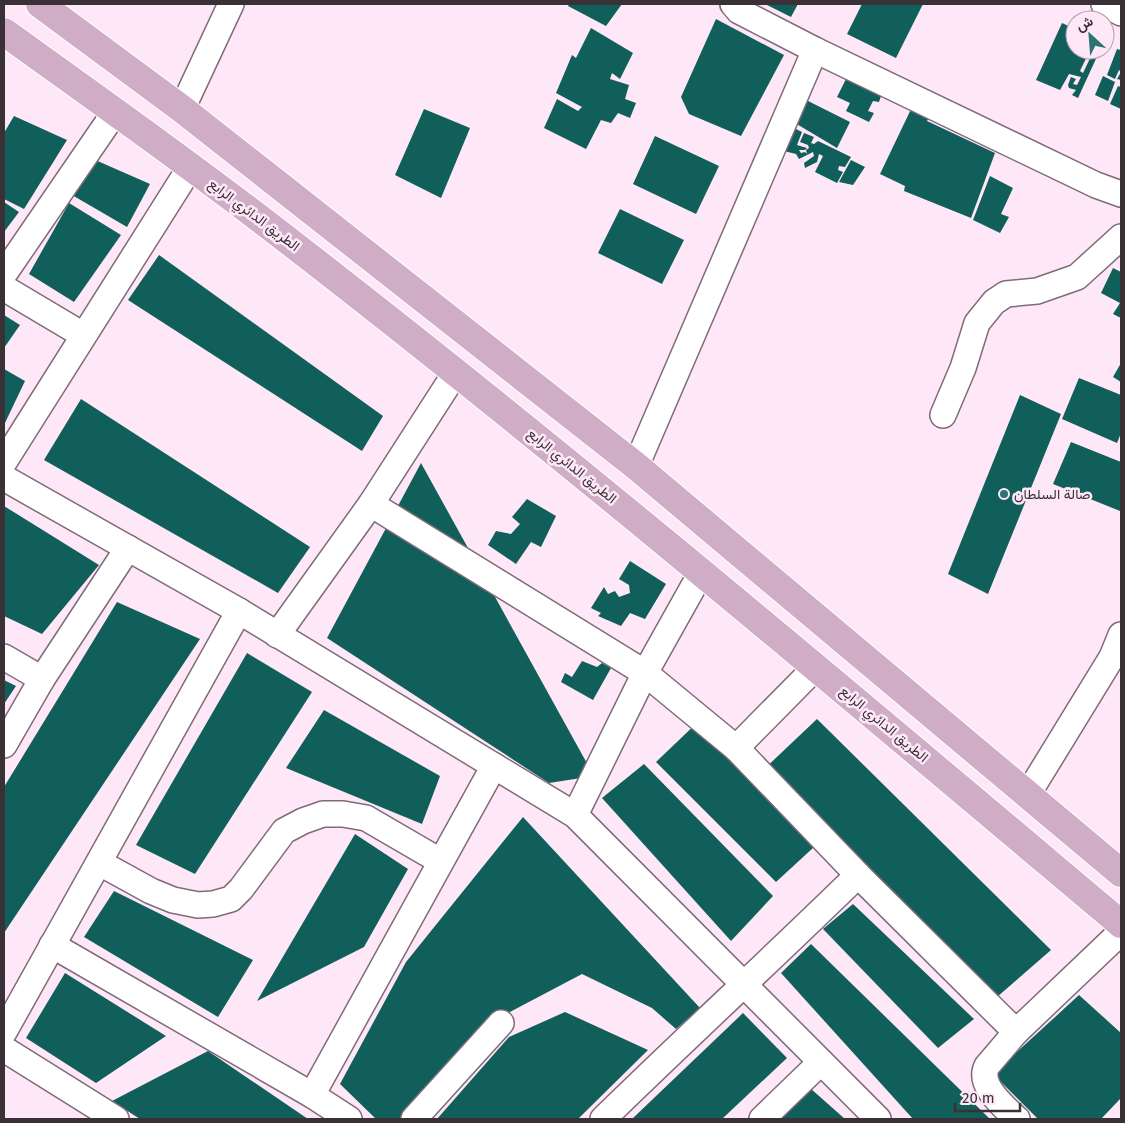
<svg xmlns="http://www.w3.org/2000/svg" width="1125" height="1123" font-family="'Fira Sans',Vazirmatn,sans-serif">
<rect width="100%" height="100%" fill="#fee8f7"/>
<g fill="#115f5a">
<polygon points="569,4 622,4 606,26 568,6"/>
<polygon points="765,4 798,4 791,17"/>
<polygon points="862,4 923,4 896,58 847,34"/>
<polygon points="716,19 784,55 741,136 689,114 681,97"/>
<polygon points="1062,23 1075,29 1075,50 1090,50 1080,71 1083,73 1094,50 1100,50 1078,98 1072,95 1076,90 1069,88 1068,85 1071,77 1076,79 1073,84 1077,85 1081,77 1069,74 1060,90 1036,80"/>
<polygon points="591,28 633,53 620,79 612,73 610,79 629,85 625,99 636,103 630,118 618,113 611,123 601,120 586,149 544,128 557,99 578,111 582,107 556,93 572,55 576,58"/>
<polygon points="1117,49 1121,50 1121,80 1117,79 1121,72 1119,70 1115,79 1107,75"/>
<polygon points="849,73 883,90 879,102 873,101 868,111 874,113 869,122 846,111 850,103 837,97"/>
<polygon points="1103,76 1115,82 1108,101 1095,95"/>
<polygon points="1118,86 1121,87 1121,109 1110,104"/>
<polygon points="806,100 850,122 837,148 795,123"/>
<polygon points="913,105 932,112 927,121 995,153 971,218 904,191 905,186 880,174"/>
<polygon points="424,109 470,128 441,198 395,175"/>
<polygon points="14,116 67,140 24,209 4,199 4,133"/>
<polygon points="792,127 802,132 797,145 807,148 805,150 799,150 801,153 805,152 807,154 806,150 809,148 808,145 800,142 804,133 814,137 811,143 814,144 818,141 851,157 845,167 839,166 838,170 843,172 837,183 815,172 823,156 819,154 817,162 805,168 804,163 814,156 813,152 799,159 796,154 784,151"/>
<polygon points="655,136 719,166 696,214 633,184"/>
<polygon points="93,159 150,184 127,227 72,195"/>
<polygon points="851,160 865,167 853,185 839,182"/>
<polygon points="990,176 1013,188 1001,214 1009,217 1000,233 973,220"/>
<polygon points="4,202 19,212 4,232"/>
<polygon points="69,203 121,235 74,302 29,274"/>
<polygon points="620,209 684,240 662,284 598,253"/>
<polygon points="159,255 383,416 362,451 128,300"/>
<polygon points="1113,268 1121,272 1121,318 1113,314 1120,303 1101,293"/>
<polygon points="4,315 20,325 4,348"/>
<polygon points="1121,363 1121,382 1113,377"/>
<polygon points="4,369 25,381 4,425"/>
<polygon points="1079,378 1121,395 1121,433 1117,443 1062,419"/>
<polygon points="1020,395 1061,414 988,594 948,574"/>
<polygon points="81,399 310,547 278,593 44,460"/>
<polygon points="1071,442 1121,462 1120,511 1053,484"/>
<polygon points="421,463 594,776 549,783 327,638"/>
<polygon points="527,499 556,516 541,547 531,542 516,564 488,545 496,531 511,534 520,524 512,517"/>
<polygon points="4,506 99,565 42,634 4,616"/>
<polygon points="630,561 666,584 645,619 630,613 621,626 598,616 601,613 591,608 604,587 608,594 615,591 619,597 630,593 629,585 619,579"/>
<polygon points="117,602 200,639 4,933 4,787"/>
<polygon points="247,653 312,692 195,874 136,845"/>
<polygon points="582,661 597,667 602,663 611,668 593,700 561,682 565,673 572,677"/>
<polygon points="4,680 16,686 4,704"/>
<polygon points="324,710 440,776 422,824 286,768"/>
<polygon points="701,719 814,847 776,882 656,762"/>
<polygon points="817,719 1051,950 989,1004 760,773"/>
<polygon points="644,764 773,896 731,941 602,798"/>
<polygon points="523,817 700,1008 676,1029 652,1008 582,974 485,1025 404,1119 376,1119 340,1084 406,962"/>
<polygon points="355,834 408,869 364,947 257,1001"/>
<polygon points="114,891 253,960 218,1017 84,937"/>
<polygon points="853,904 974,1019 938,1048 823,929"/>
<polygon points="811,944 990,1119 913,1119 781,973"/>
<polygon points="65,973 166,1036 96,1083 26,1038"/>
<polygon points="1079,995 1121,1033 1121,1098 1101,1119 1038,1119 993,1074"/>
<polygon points="565,1012 648,1050 578,1119 437,1119 509,1037"/>
<polygon points="743,1013 787,1058 722,1119 632,1119"/>
<polygon points="208,1051 308,1119 140,1119 112,1101"/>
<polygon points="810,1088 845,1119 769,1119"/>
</g>
<g fill="none" stroke-linecap="round" stroke-linejoin="round">
<defs>
<g id="minor">
<polyline points="733,4 739,11 815,50 1096,185 1121,194"/>
<polyline points="1104,4 1121,13"/>
<polyline points="182,109 231,4"/>
<polyline points="4,274 115,112"/>
<polyline points="4,288 83,335"/>
<polyline points="943,415 963,368 977,323 994,302 1006,294 1037,291 1077,277 1121,237"/>
<polyline points="4,462 191,166"/>
<polyline points="636,466 815,50"/>
<polyline points="4,478 239,611 575,815 878,1119"/>
<polyline points="371,504 645,673 736,748 858,875 1016,1032"/>
<polyline points="277,635 371,504 456,372"/>
<polyline points="4,657 42,679"/>
<polyline points="4,745 42,679 128,548"/>
<polyline points="736,748 816,667"/>
<polyline points="1028,794 1112,657 1121,635"/>
<polyline points="575,815 645,673 701,573"/>
<polyline points="100,863 151,891 173,900 198,905 213,904 231,899 241,889 284,831 303,821 323,814 343,814 366,818 440,861"/>
<polyline points="52,945 312,1095 349,1119"/>
<polyline points="4,1032 239,611"/>
<polyline points="4,1049 116,1119"/>
<polyline points="312,1095 494,766"/>
<polyline points="414,1119 501,1023"/>
<path d="M603 1119C687 1037 774 957 858 875"/>
<polyline points="762,1119 821,1062"/>
<path d="M1017 1119C1004 1107 977 1085 987 1066L1016 1032 1121 932"/>
</g>
<g id="major">
<polyline points="40,4 182,109 636,466 1121,873"/>
<path d="M4 32C103 103 203 174 299 249 579 466 850 696 1121 924"/>
</g>
</defs>
<use href="#minor" stroke="#7f6b79" stroke-width="28"/>
<use href="#major" stroke="#fff" stroke-width="30"/>
<use href="#minor" stroke="#fff" stroke-width="25"/>
<use href="#major" stroke="#d0adc7" stroke-width="28"/>
</g>
<circle fill="#2c756f" stroke="#fee8f7" stroke-width="2" cx="1004" cy="494" r="5"/>
<g text-anchor="middle" dominant-baseline="central" stroke-width="5" stroke-linejoin="round" paint-order="stroke">
<g font-size="14" fill="#3a3137" stroke="#fee8f7">
<text transform="translate(254 215) rotate(37)">الطريق الدائري الرابع</text>
<text transform="translate(572 466) rotate(39)">الطريق الدائري الرابع</text>
<text transform="translate(884 724) rotate(40)">الطريق الدائري الرابع</text>
</g>
<g font-size="14" fill="#3a3137" stroke="#fee8f7" text-anchor="start">
<text x="1014" y="494">صالة السلطان</text>
</g>
</g>
<rect width="1125" height="1123" fill="none" stroke="#3a3137" stroke-width="10"/>
<g transform="translate(1090 35) rotate(334)"><circle r="24" fill="#fee8f7" stroke="#b09faa"/>
<path d="M0-4L9 19L0 12L-9 19Z" fill="#2c756f"/>
<text y="-8" font-size="14" font-weight="bold" text-anchor="middle" fill="#3a3137">ش</text>
</g>
<path d="M955 1103v8h65v-8" fill="none" stroke="#3a3137" stroke-width="2.5"/>
<text x="962" y="1103" font-size="15" fill="#3a3137" stroke="#fee8f7" stroke-width="4" paint-order="stroke">20 m</text>
</svg>
